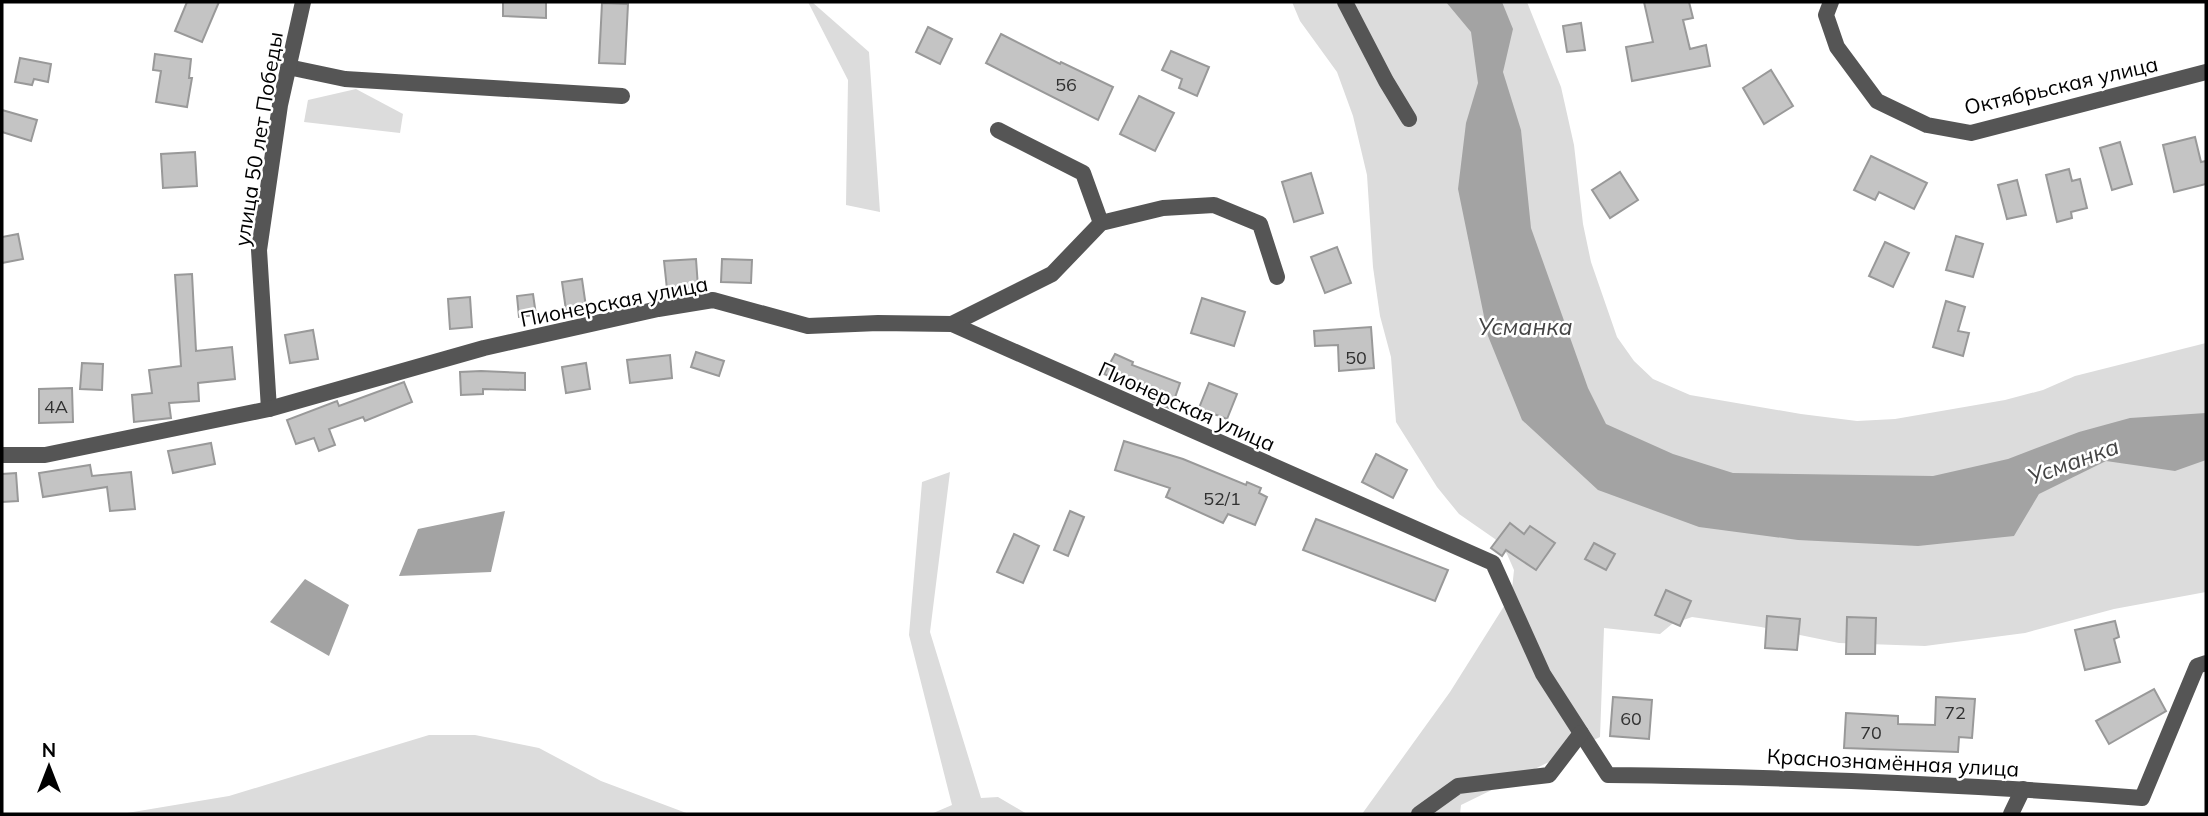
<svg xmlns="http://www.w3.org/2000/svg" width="2208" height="816" font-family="Mulish,sans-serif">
<rect width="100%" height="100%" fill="#fff"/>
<g fill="#dcdcdc">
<polygon points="808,2 812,2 869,52 880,212 846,205 848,80"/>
<polygon points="1292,2 1527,2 1561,87 1574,145 1583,224 1591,262 1617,337 1634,361 1653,379 1690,395 1801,414 1857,421 1895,419 2005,400 2043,390 2075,376 2206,343 2206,592 2114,609 2025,633 1925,646 1839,643 1761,627 1692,617 1672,624 1660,634 1604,628 1600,737 1461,805 1460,814 1362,814 1450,692 1506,603 1512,589 1514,570 1507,554 1495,539 1459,514 1437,487 1396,422 1391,357 1380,316 1373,267 1367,175 1353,116 1337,72 1300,21"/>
<polygon points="356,89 403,114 400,133 304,122 308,100"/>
<polygon points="950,472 930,632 981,798 998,797 1027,814 931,814 952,805 909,635 922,482"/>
<polygon points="429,735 475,735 539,748 601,781 689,814 121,814 229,796"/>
</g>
<g fill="#a3a3a3">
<polygon points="1446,2 1502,2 1513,29 1503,72 1521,130 1531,228 1588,388 1606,424 1673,454 1733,473 1933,476 2008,459 2079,432 2130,418 2206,413 2206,460 2175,471 2106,461 2039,494 2014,536 1918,546 1798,540 1699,527 1598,490 1522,420 1488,336 1458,189 1466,123 1478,83 1471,32"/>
<polygon points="505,511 491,572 399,576 418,529"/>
<polygon points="305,579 349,605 329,656 270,622"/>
</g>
<g fill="#c4c4c4" stroke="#999" stroke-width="2">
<polygon points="187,2 219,2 202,42 175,31"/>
<polygon points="503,2 546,2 546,18 503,16"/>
<polygon points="1644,2 1689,2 1693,18 1683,20 1690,49 1706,45 1710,66 1632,81 1626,47 1653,42"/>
<polygon points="602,3 628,4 625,64 599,63"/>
<polygon points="1581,23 1585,50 1567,52 1563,26"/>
<polygon points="928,27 952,39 940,64 916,52"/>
<polygon points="1001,34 1060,64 1061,62 1113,87 1098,120 986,63"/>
<polygon points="1171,51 1209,67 1197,96 1179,88 1182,79 1162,70"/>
<polygon points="155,54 191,59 189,78 192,78 187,107 156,102 161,71 153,70"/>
<polygon points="20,58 51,64 48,82 34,79 32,85 15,82"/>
<polygon points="1771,70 1793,106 1764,124 1743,88"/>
<polygon points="1139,96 1174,113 1155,151 1120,134"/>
<polygon points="2,110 37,120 31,141 2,132"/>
<polygon points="2195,137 2201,162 2206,161 2206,184 2174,192 2163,145"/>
<polygon points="2120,142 2132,184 2112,190 2100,148"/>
<polygon points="195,152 197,186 163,188 161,154"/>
<polygon points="1871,156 1927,183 1914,209 1879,192 1875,200 1854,190"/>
<polygon points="2069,169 2072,181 2080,179 2087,208 2071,212 2072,218 2057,222 2046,175"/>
<polygon points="1620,172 1638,200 1610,218 1592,190"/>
<polygon points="1311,173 1323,213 1294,222 1282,182"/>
<polygon points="2017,180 2026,215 2007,219 1998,185"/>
<polygon points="18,234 23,259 2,263 2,237"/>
<polygon points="1956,236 1983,244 1973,277 1946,270"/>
<polygon points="1885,242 1909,253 1893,287 1869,276"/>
<polygon points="1337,247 1351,283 1325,293 1311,257"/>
<polygon points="696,259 698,287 667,289 664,261"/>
<polygon points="722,259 752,260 751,283 721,282"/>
<polygon points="192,274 196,351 232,347 235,379 198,383 199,401 169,403 171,418 134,422 132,395 152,393 149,370 181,366 175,275"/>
<polygon points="582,279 586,307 566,310 562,282"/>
<polygon points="533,294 536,315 519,317 517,296"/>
<polygon points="470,297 472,327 450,329 448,299"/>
<polygon points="1202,298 1245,312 1234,346 1191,333"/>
<polygon points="1946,301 1965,307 1958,331 1969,333 1963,356 1933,347"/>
<polygon points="1371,327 1374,368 1339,371 1338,345 1315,346 1314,331"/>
<polygon points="313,330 318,359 290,363 285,335"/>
<polygon points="696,352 724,361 719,376 691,367"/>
<polygon points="1115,354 1133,362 1132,365 1180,383 1171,409 1152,401 1155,395 1104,374"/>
<polygon points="670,355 672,378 630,383 627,360"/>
<polygon points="82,363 103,364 102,390 80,389"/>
<polygon points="586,363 590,389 566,393 562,367"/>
<polygon points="481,371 525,373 525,390 483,389 483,394 461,395 460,372"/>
<polygon points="404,382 412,402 365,421 363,417 329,429 335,445 319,451 314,438 296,444 287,420 337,401 339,406"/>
<polygon points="1209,383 1237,394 1227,419 1214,414 1212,419 1197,413"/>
<polygon points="72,388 73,422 39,423 39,389"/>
<polygon points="1124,441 1183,459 1246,485 1247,482 1261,488 1259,493 1267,497 1255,525 1228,514 1223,523 1166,497 1170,488 1115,470"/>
<polygon points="211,443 215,464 173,473 168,451"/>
<polygon points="1376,454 1407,470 1393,498 1362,482"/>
<polygon points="90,465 92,476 131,472 135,509 110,511 107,487 43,497 39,473"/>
<polygon points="16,473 18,501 2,502 2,474"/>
<polygon points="1070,511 1084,517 1068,556 1054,550"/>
<polygon points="1316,519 1448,570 1435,601 1303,550"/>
<polygon points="1510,523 1524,534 1530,526 1555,543 1536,570 1506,550 1502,556 1491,548"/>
<polygon points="1014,534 1039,546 1023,583 997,572"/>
<polygon points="1594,543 1615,554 1606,570 1585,559"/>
<polygon points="1666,590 1691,601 1680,626 1655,615"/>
<polygon points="1767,616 1800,619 1797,650 1765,648"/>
<polygon points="1847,617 1876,618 1875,654 1846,654"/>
<polygon points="2115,621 2119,637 2114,639 2120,662 2085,670 2075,630"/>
<polygon points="2154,689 2166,711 2109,744 2096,721"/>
<polygon points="1613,697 1652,700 1649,739 1610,736"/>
<polygon points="1936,697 1975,699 1972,738 1959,737 1958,752 1844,748 1846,713 1898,716 1898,724 1935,725"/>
</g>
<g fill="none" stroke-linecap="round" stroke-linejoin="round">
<g stroke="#555" stroke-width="16">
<polyline points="1345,2 1386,81 1409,119"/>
<polyline points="1831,2 1826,15 1837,47 1877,101 1927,125 1971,133 2206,72"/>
<polyline points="288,67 345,79 622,96"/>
<polyline points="998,130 1083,173 1101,223"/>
<polyline points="952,324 1052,274 1101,223 1163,208 1214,205 1260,224 1277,277"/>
<polyline points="269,409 259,250 280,105 303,2"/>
<path d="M2 455H45L269 409 484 348 658 309 713 300 808 326 878 323 952 324 1493 563 1543 674 1608 775C1787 777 1965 784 2142 798L2197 666 2206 663"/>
<polyline points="1419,814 1458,786 1549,775 1581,733"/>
<polyline points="2011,814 2023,789"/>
</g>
</g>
<g text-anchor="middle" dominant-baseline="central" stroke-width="5" stroke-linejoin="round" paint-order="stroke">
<g font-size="18" fill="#313131">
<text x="1066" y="84">56</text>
<text x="1356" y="357">50</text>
<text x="56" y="406">4А</text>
<text x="1222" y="498">52/1</text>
<text x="1955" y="712">72</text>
<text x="1631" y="718">60</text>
<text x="1871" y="732">70</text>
</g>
<g font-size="21" fill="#000" stroke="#fff">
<text transform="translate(2061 85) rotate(-13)">Октябрьская улица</text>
<text transform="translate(258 139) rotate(-81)">улица 50 лет Победы</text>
<text transform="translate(614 301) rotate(-11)">Пионерская улица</text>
<text transform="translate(1187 406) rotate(24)">Пионерская улица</text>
<text transform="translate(1893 762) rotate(3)">Краснознамённая улица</text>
</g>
<g font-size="23" font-style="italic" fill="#444" stroke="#fff">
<text x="1525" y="326">Усманка</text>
<text transform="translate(2073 461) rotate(-20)">Усманка</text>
</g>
</g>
<rect width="2208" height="816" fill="none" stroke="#000000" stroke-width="7"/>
<g transform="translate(49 767)" stroke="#ffffff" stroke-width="5" paint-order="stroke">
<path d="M0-5L12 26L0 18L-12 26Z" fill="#000000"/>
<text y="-10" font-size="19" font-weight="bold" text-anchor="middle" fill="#000000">N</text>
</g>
</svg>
